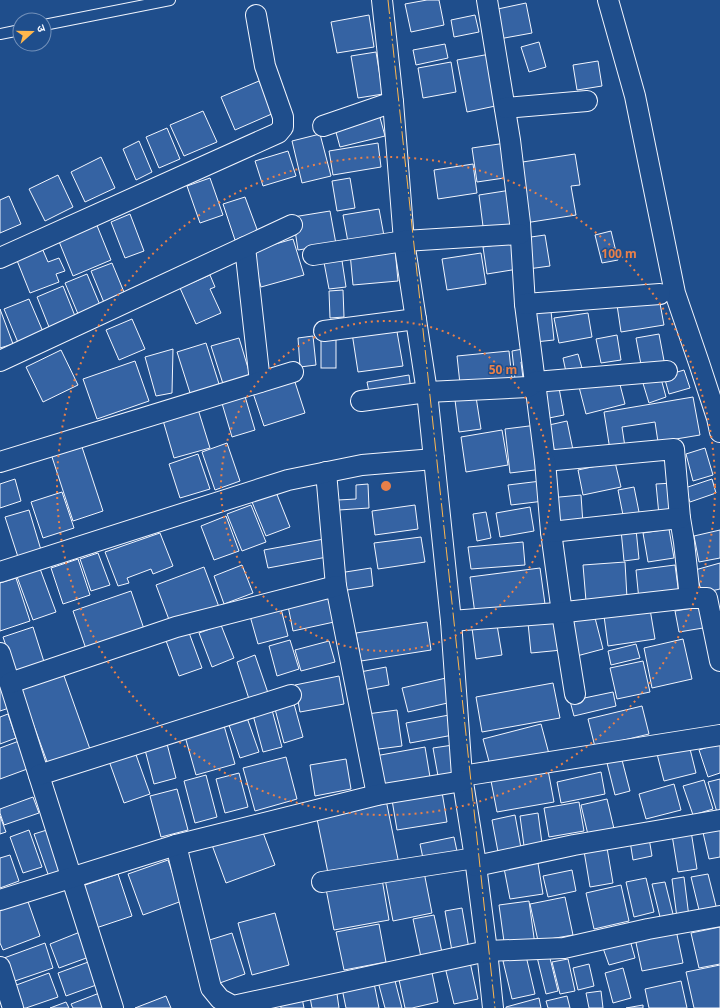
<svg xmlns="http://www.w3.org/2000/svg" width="720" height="1008" font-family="'Noto Sans','Noto Sans Devanagari',sans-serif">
<rect width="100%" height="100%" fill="#1f4e8c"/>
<g fill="#3563a3" stroke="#f2f6ff">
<polygon points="427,0 439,0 444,25 411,32 405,4"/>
<polygon points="526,3 532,33 499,39 493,10"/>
<polygon points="369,15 374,47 337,53 331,22"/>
<polygon points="475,15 479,32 454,37 451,20"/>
<polygon points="539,42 546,67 529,72 521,47"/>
<polygon points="445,44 448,58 416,65 413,50"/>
<polygon points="376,52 383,94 358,98 351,56"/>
<polygon points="490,54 500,105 467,112 457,60"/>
<polygon points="598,61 602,86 577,90 573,65"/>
<polygon points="451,62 456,92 423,98 418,68"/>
<polygon points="259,81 274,113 235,130 221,97"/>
<polygon points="203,111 217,142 184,156 170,125"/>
<polygon points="379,114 385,136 340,147 334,125"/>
<polygon points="167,128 180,159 159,168 146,137"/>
<polygon points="320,134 331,176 302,183 292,141"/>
<polygon points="139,141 152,172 136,180 123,149"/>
<polygon points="378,143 381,167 333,175 329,151"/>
<polygon points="506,143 511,177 477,182 472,148"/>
<polygon points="288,151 296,176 263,186 255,161"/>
<polygon points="575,154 580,185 571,186 576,215 525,223 516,163"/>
<polygon points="101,157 115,188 85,202 71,172"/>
<polygon points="473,164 477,193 438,199 434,170"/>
<polygon points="58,175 73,207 45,221 29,189"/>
<polygon points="210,178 223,215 200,223 187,186"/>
<polygon points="350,178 355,208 337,211 332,181"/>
<polygon points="511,190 516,229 484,234 479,195"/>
<polygon points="9,196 21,224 0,233 0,200"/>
<polygon points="245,197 258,232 235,240 223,204"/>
<polygon points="379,209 384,236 348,242 343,215"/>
<polygon points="330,211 336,244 298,250 293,217"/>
<polygon points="130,214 144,251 125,258 111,222"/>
<polygon points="96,223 111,260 73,276 58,239"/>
<polygon points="611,231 618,260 602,263 595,235"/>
<polygon points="545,235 550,266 528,269 524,238"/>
<polygon points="293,239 304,275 261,287 251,251"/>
<polygon points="514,242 518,269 487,274 483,247"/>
<polygon points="42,248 48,262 59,258 65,271 56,274 59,282 30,293 16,258"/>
<polygon points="395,249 398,281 353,285 350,253"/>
<polygon points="481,253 486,284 447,290 442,259"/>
<polygon points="341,254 346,287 329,289 323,257"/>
<polygon points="112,263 126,297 105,305 91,271"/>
<polygon points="87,274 100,305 78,314 65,283"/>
<polygon points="210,275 215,287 210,289 221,313 196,324 180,288"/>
<polygon points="63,286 77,321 51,332 37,297"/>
<polygon points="343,290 344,317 330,318 329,291"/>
<polygon points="659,298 664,325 621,332 617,305"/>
<polygon points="29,299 44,334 19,345 4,309"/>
<polygon points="0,309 13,344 0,348"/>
<polygon points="551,311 554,340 535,342 531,313"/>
<polygon points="588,313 592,337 559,343 554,318"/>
<polygon points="132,319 145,349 119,360 106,330"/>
<polygon points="396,326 403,366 358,372 352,333"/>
<rect x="321" y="333" width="15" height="35"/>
<polygon points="659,334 665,366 642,370 636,338"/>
<polygon points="617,335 621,360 601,363 596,339"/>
<polygon points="313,336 316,365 300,367 298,338"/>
<polygon points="239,338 251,378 224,387 211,346"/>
<polygon points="206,343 220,387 191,396 177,352"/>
<polygon points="528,348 530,361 521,362 523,378 515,379 512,351"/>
<polygon points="173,349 172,393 156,396 145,357"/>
<polygon points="61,350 78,385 43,402 26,367"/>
<polygon points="509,351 512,379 460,384 457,356"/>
<polygon points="578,354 582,368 566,372 563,358"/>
<polygon points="135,361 149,401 97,419 83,379"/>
<polygon points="684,370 690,388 669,394 664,376"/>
<polygon points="409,375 411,390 370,397 367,382"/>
<polygon points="660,375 666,397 649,403 642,380"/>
<polygon points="293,376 305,413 264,426 252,390"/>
<polygon points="618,377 625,404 586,414 579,387"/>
<polygon points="559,388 564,415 544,419 538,392"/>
<polygon points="244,393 255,430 232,437 221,400"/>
<polygon points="476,397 481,429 459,432 455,400"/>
<polygon points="693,397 700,435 658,442 655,422 622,427 625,447 610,450 604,412"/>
<polygon points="197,406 210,448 174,458 162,417"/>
<polygon points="567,421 573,450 555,454 549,425"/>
<polygon points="537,425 543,469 510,473 505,429"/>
<polygon points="502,430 508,465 466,472 461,437"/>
<polygon points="227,443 240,481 215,490 202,452"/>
<polygon points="81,444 103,511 73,521 51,454"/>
<polygon points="705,448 713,475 693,481 686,454"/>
<polygon points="198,454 210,489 180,498 169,464"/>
<polygon points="615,462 621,487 583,495 578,470"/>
<polygon points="15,479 21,501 0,508 0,484"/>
<polygon points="712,479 716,493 690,502 685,488"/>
<polygon points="541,481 544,501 511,505 508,485"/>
<polygon points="673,483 676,513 659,515 656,484"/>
<polygon points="368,484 369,508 339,510 338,500 356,499 356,485"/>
<polygon points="634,487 640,517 624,520 618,490"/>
<polygon points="62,492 74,528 43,538 31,502"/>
<polygon points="276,492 290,527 266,536 252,502"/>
<polygon points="581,495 583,524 552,526 549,498"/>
<polygon points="251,505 266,542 242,551 227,514"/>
<polygon points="415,505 418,529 375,535 372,511"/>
<polygon points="530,507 534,531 500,537 496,513"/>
<polygon points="29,510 41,550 18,557 5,517"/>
<polygon points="486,512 491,538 477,541 473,514"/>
<polygon points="226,516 239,551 214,560 201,526"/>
<polygon points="636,529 639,559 624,561 621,530"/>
<polygon points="669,529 674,558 648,562 643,533"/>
<polygon points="720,530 720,558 699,562 694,536"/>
<polygon points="160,533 173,566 153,574 151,569 127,578 129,583 118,586 105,552"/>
<polygon points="421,537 425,562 378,569 374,543"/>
<polygon points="324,539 327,557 268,568 264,550"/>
<polygon points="523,542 525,565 471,569 468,547"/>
<polygon points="98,553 110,585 91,591 80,559"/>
<polygon points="78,559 90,595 63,604 51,568"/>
<polygon points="625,562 627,598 586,601 583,565"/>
<polygon points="720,563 720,589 702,593 695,570"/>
<polygon points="242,565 253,593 224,604 214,576"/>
<polygon points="675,565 679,595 639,600 636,570"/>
<polygon points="39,566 56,612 33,620 16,574"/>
<polygon points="204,567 219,607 171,625 156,585"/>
<polygon points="371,568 373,586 341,591 339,573"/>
<polygon points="540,568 545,604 475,614 470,577"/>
<polygon points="16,578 30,621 0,631 0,583"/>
<polygon points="131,591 144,629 86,649 73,611"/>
<polygon points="328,598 334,622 293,631 288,606"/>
<polygon points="279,601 288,636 258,644 248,609"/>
<polygon points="705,606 709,627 679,632 675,611"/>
<polygon points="650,609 655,639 608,646 604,616"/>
<polygon points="594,614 603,649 573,657 564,621"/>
<polygon points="559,620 562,650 531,653 528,623"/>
<polygon points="427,622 431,650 361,661 356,633"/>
<polygon points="221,625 234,658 212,667 199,633"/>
<polygon points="497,625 502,655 476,659 472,628"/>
<polygon points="33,627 45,665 16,675 3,637"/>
<polygon points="188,630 202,668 179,676 165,638"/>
<polygon points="683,639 692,679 652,688 644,648"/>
<polygon points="290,640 299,669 277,676 269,646"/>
<polygon points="329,641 335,662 301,671 295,650"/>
<polygon points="636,644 640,658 611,665 608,651"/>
<polygon points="255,655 268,693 249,699 237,662"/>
<polygon points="643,661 650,692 617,699 610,668"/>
<polygon points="386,667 389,685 358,691 355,673"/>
<polygon points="63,673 91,752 49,767 20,688"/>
<polygon points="339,676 344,704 300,712 295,685"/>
<polygon points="446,678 452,702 408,712 402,688"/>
<polygon points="553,683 560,718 482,732 476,697"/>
<polygon points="0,685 9,708 0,711"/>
<polygon points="613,692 616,706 574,716 570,701"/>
<polygon points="294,704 303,737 284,743 275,709"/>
<polygon points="642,706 649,734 595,747 588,719"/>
<polygon points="272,710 282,747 263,752 253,715"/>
<polygon points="397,710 402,746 371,750 367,714"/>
<polygon points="245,712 259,752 240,758 227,719"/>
<polygon points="8,714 16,738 0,744 0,717"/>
<polygon points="449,715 453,735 410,743 406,723"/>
<polygon points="223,722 235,764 196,775 184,733"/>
<polygon points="541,724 549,754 491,769 483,739"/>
<polygon points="166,740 176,778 154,784 144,746"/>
<polygon points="19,741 30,768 0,779 0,748"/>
<polygon points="688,741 696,773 664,781 656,750"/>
<polygon points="720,743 720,773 708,777 699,750"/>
<polygon points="453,745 458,773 438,776 433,748"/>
<polygon points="425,747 430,777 380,786 375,756"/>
<polygon points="135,752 150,794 124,803 109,761"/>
<polygon points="286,757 297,799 255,811 243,768"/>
<polygon points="346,759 351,789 315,796 310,765"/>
<polygon points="622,760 630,791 615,795 607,763"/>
<polygon points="548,770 554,802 497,812 491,781"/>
<polygon points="601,772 605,794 561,803 557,782"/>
<polygon points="239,773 248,807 225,813 216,779"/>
<polygon points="206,775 217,817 195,823 184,781"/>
<polygon points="720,779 720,819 719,819 708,782"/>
<polygon points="704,780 713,809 693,815 683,786"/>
<polygon points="674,784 681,810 646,819 639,794"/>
<polygon points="177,789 188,830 161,837 150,796"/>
<polygon points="442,792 447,822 397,830 392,800"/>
<polygon points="33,797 39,813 4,825 0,813 0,809"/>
<polygon points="607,799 615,833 589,839 581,805"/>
<polygon points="386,800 399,864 329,878 316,814"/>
<polygon points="579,802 584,831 549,837 544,808"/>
<polygon points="538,813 542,843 524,846 520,816"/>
<polygon points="515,815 521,848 498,852 492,820"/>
<polygon points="0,816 6,832 0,834"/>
<polygon points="720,826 720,857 709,859 702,828"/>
<polygon points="261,827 275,865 226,883 212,845"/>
<polygon points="50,829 65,872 49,877 34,834"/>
<polygon points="29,830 42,867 23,873 10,837"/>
<polygon points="691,831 697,869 678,872 672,835"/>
<polygon points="454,837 458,856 424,863 420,844"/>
<polygon points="649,838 652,856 633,860 630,841"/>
<polygon points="606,842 613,883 590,887 583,845"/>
<polygon points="10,855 19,881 0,888 0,858"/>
<polygon points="537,857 543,894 510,899 503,863"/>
<polygon points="168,860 182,901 143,915 128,874"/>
<polygon points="572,870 576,891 548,897 543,876"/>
<polygon points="424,872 432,913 393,921 385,879"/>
<polygon points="118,874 132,916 93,929 79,887"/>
<polygon points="708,874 717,910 700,914 691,877"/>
<polygon points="684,877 689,917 677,918 672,879"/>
<polygon points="646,878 654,912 634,917 626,882"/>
<polygon points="382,879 389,920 334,930 326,889"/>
<polygon points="665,882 674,918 661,921 652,884"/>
<polygon points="621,885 629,921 594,929 586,893"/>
<polygon points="26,896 40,936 3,950 0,943 0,906"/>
<polygon points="565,897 573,935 538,941 530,904"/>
<polygon points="529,901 535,945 505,949 499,905"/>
<polygon points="462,908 469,949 452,951 445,911"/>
<polygon points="275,913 289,965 252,975 238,923"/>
<polygon points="434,915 443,957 422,962 413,919"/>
<polygon points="379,924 386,962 344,970 336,932"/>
<polygon points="720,927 720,964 699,968 691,933"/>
<polygon points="676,930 683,963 642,971 635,938"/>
<polygon points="80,932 89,957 59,968 50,944"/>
<polygon points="232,933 245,974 217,984 203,942"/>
<polygon points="630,940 635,958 609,965 603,948"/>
<polygon points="45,943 53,968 12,982 4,958"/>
<polygon points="549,954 558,991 546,994 537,957"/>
<polygon points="526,956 535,994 512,999 503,961"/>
<polygon points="568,959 575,991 560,994 552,962"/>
<polygon points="91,961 99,984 66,996 58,973"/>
<polygon points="470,962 478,999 454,1004 445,967"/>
<polygon points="589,964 594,986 578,990 573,968"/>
<polygon points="720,965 720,1008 694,1008 686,972"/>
<polygon points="431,968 438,1002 412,1008 405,1008 398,975"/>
<polygon points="623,968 631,998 613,1003 605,973"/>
<polygon points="49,973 58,997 26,1008 18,1008 11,987"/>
<polygon points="393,973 402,1008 385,1008 377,978"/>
<polygon points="373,978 379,1008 346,1008 341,984"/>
<polygon points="681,981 687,1008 649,1008 645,989"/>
<polygon points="336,987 339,1008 312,1008 309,992"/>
<polygon points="601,991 603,1008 589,1008 586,993"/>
<polygon points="102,992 108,1008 73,1008 71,1004"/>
<polygon points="301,993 304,1008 281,1008 279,997"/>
<polygon points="166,996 171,1008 135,1008"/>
<polygon points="567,996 570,1008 548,1008 546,1001"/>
<polygon points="539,998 541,1008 506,1008 506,1007"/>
<polygon points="66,1002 69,1008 50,1008"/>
<polygon points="643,1005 643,1008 626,1008"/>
</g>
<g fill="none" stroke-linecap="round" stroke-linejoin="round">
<defs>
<g id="service">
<polyline points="44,25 170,0"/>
<polyline points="0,34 20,30"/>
</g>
<g id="minor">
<polyline points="382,0 393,102 404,241 427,392 451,621 462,776 475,858 487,951 493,1008"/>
<polyline points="487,0 510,140 520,223 525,304 545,461 674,449 680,518 684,542 690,598"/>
<polyline points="608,0 635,96 675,293 699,363 717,418 720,432"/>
<polyline points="505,108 587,101"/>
<polyline points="323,126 393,102"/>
<polyline points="245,247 260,382"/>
<polyline points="313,255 404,241 520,234"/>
<polyline points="0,258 278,133 283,127 283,117 265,66 256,15"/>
<polyline points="525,304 660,294"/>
<polyline points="324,331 416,319"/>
<polyline points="0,361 292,225"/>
<polyline points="361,401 427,392 528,387 535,382 667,371"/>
<polyline points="545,461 551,532 562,613 575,694"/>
<polyline points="0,462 293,372"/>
<polyline points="326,472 336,586 377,795"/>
<polyline points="551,532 680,518"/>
<polyline points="0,572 288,480 362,465 434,459"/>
<polyline points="451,621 557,613 690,598 707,598 720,661"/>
<polyline points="0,653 113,1008"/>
<polyline points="10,683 176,627 336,586"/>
<polyline points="39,775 291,695"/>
<polyline points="462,776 720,735"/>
<polyline points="176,845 211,988 220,999 233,1006 487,951 564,948 648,929 720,916"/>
<polyline points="476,866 574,845 720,820"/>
<polyline points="322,882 475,858"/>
<polyline points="0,900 176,845 377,795 463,781"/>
<polyline points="0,967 13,1008"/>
</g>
</defs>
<use href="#service" stroke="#f2f6ff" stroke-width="12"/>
<use href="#minor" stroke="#f2f6ff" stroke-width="22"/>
<use href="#service" stroke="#1f4e8c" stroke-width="10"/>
<use href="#minor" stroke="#1f4e8c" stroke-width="20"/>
<polyline stroke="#ffb74d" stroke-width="1" stroke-dasharray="14 3 2 3" stroke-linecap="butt" points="388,0 495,1008"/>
</g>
<g fill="none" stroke="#ea8049" stroke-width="2" stroke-dasharray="2 4">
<circle cx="386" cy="486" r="165"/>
<circle cx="386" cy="486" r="329"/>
</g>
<circle cx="386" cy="486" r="6" fill="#ea8049" stroke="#1f4e8c" stroke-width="2"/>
<g font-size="12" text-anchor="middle" font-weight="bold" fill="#ea8049" stroke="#1f4e8c" stroke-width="3" stroke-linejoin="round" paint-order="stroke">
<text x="619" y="258">100 m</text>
<text x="503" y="374">50 m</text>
</g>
<g transform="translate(32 32) rotate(69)"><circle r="19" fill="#1f4e8c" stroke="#7391ba"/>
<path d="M0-3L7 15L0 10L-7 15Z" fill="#ffb74d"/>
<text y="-6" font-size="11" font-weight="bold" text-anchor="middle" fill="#f2f6ff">उ</text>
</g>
</svg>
